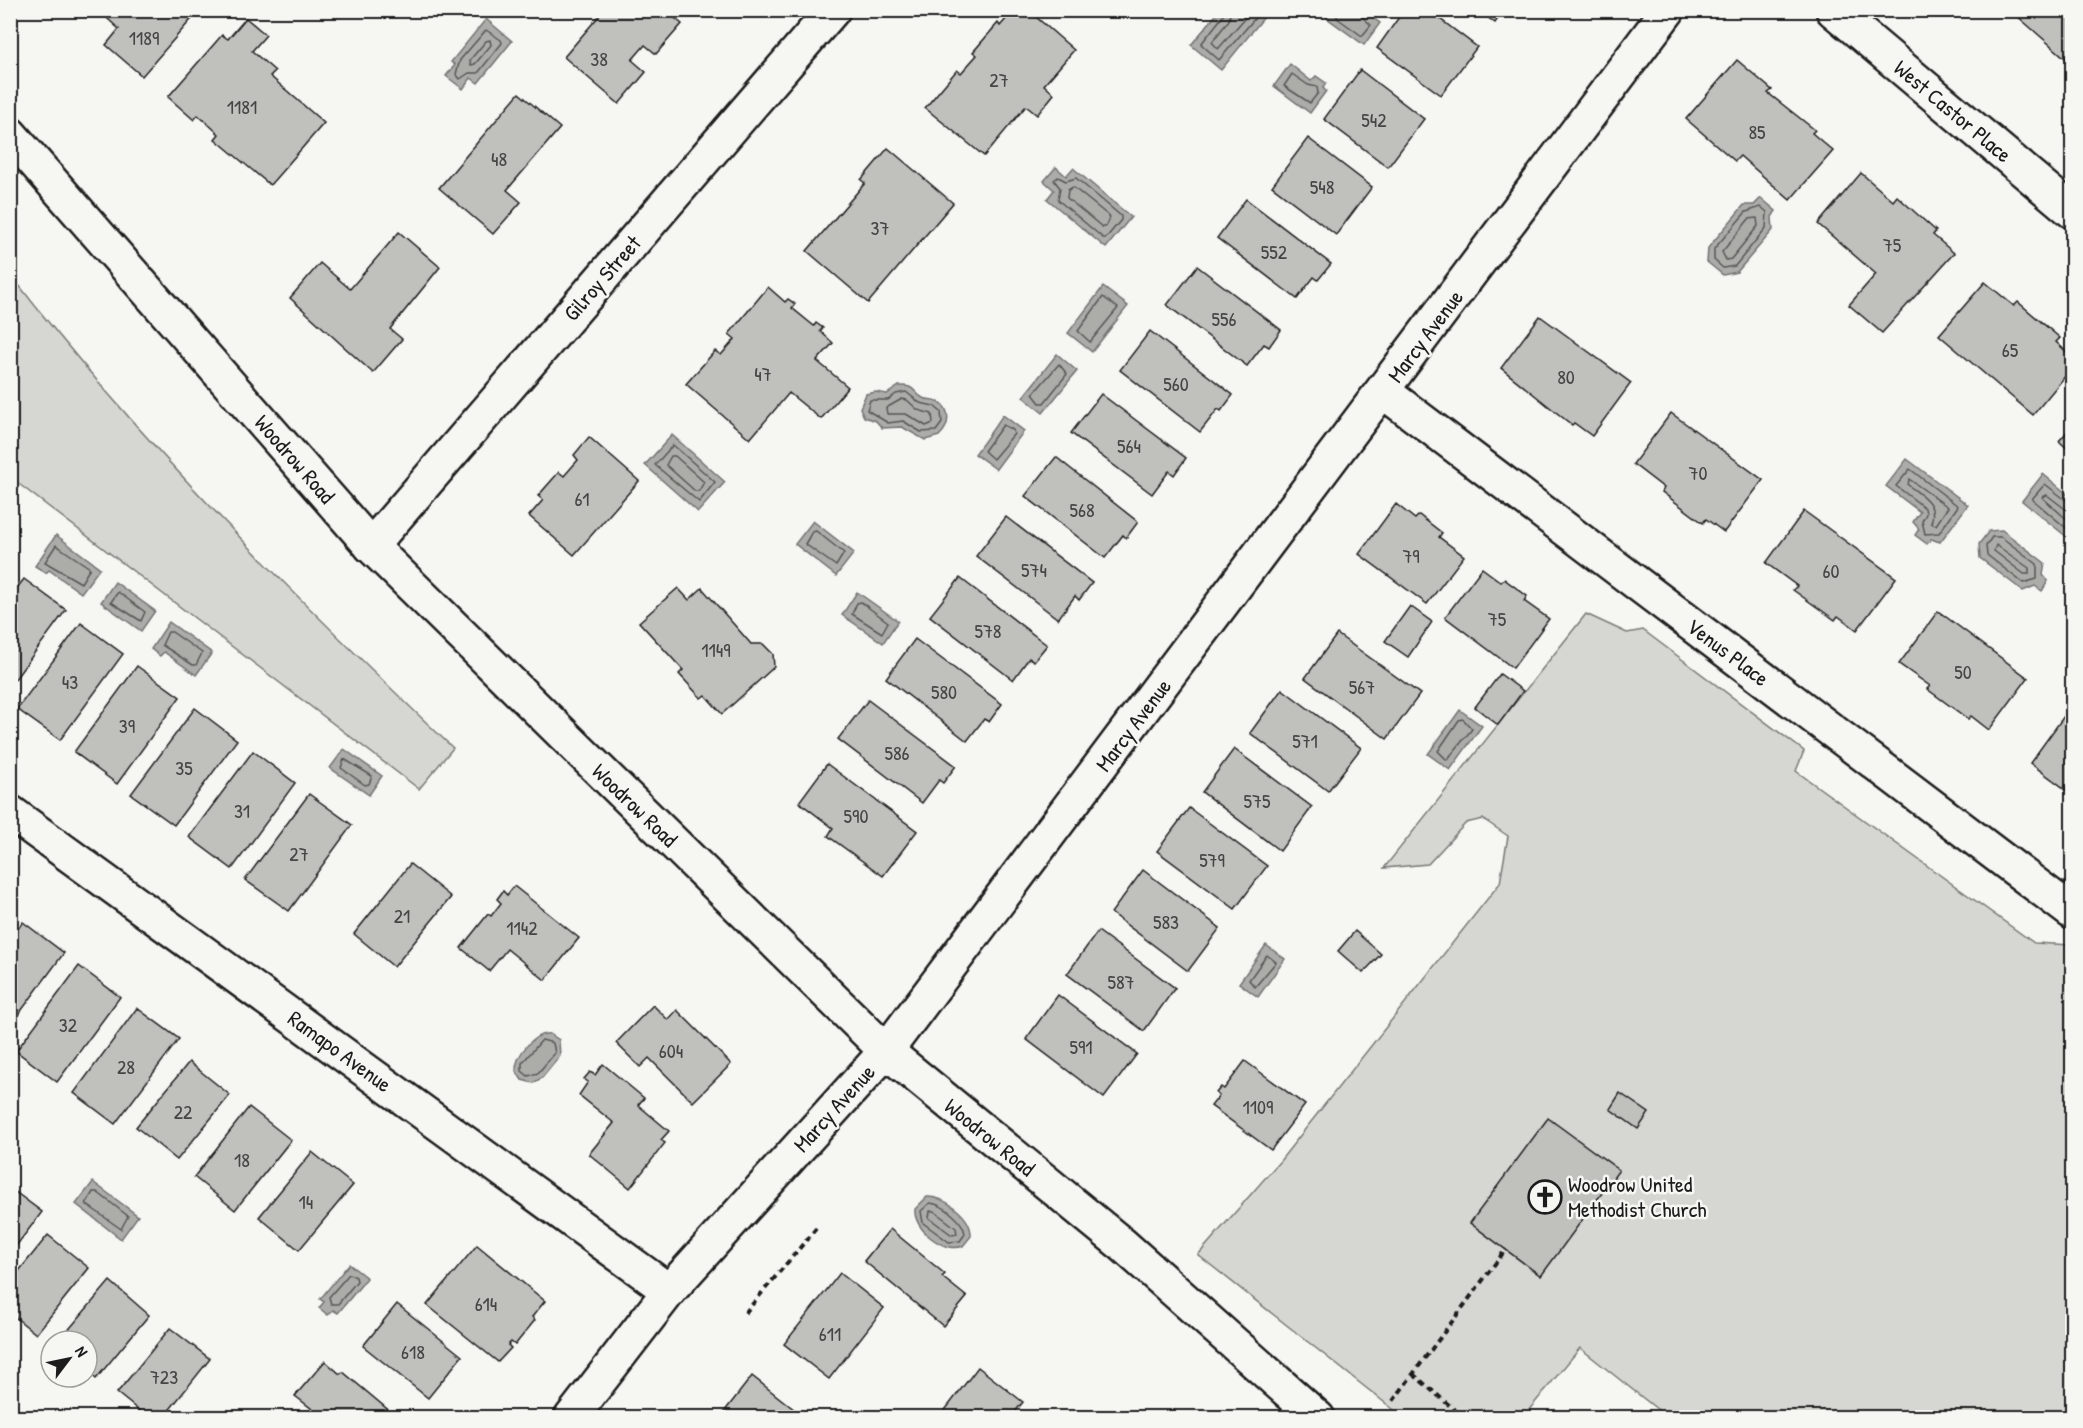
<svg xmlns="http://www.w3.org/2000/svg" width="2083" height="1428" font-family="'Patrick Hand',sans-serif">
<rect width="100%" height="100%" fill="#f6f6f2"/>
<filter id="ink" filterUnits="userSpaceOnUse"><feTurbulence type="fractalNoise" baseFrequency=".0167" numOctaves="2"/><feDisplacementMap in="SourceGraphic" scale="12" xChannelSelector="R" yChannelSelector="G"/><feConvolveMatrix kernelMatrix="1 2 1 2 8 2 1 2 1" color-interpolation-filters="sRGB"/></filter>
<g filter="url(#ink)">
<g fill="#d6d6d2" stroke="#797977" stroke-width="1.5">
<path d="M11 275C143 446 297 599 453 748L419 789 11 478Z"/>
<polygon points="1586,614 1627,633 1643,630 1804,751 1796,771 2034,943 2072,945 2072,1417 1667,1417 1580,1348 1523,1417 1403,1417 1198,1255 1280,1161 1500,883 1508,836 1483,819 1466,823 1428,864 1384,868"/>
</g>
<g fill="#acaca9" stroke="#727271" stroke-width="1.5">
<polygon points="1220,10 1269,11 1221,70 1191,45"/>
<polygon points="1333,11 1363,11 1380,23 1364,45 1327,18"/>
<polygon points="486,19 512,41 478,83 471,78 463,89 446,76 455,65 451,62"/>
<polygon points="1290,64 1311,81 1316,76 1326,83 1323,88 1326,91 1310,113 1274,86"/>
<polygon points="1056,167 1066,176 1073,168 1131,217 1106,248 1047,199 1054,190 1044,181"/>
<polygon points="1761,198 1776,211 1772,217 1773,230 1737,272 1723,275 1707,262 1708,248 1744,205 1754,205"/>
<polygon points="1103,287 1128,306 1092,352 1068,333"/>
<polygon points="1057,354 1077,371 1043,413 1023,397"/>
<path d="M899 386C916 385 912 392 923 398 927 400 933 399 937 401 952 409 950 426 939 436L925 440 902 427 882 428 876 421 864 417 860 408 866 394 876 392 887 394Z"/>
<polygon points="1003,415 1024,431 996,469 975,454"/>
<polygon points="672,435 725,482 698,512 645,465"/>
<polygon points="1907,459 1968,505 1940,542 1931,539 1927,544 1915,535 1919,529 1913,522 1920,512 1886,486"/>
<polygon points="2043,474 2072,498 2072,541 2022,501"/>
<polygon points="813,521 854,553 836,576 795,544"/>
<polygon points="2002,530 2045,563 2043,575 2048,581 2042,591 2035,586 2023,591 1980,558 1979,544 1989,531"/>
<polygon points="56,535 100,568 81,593 49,570 46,573 35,566"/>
<polygon points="115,582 155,611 141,631 101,602"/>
<polygon points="857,592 898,621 883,643 842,615"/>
<polygon points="169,622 212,653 196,675 164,652 160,656 151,649"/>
<polygon points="1460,710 1482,726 1450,770 1428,754"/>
<polygon points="344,749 382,776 369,795 330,768"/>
<polygon points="1266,945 1285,959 1258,997 1239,983"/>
<path d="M550 1034 559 1040 560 1056 542 1078 533 1083 522 1080 516 1071C515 1056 534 1032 550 1034Z"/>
<polygon points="93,1182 138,1216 121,1239 76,1204"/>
<path d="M927 1197C945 1196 972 1217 971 1236L963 1246C944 1254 913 1229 915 1209Z"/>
<polygon points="349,1264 367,1278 338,1313 333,1310 328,1315 319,1308 324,1302 320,1299"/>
</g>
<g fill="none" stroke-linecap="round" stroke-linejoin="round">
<g stroke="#565654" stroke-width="1.5">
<polyline points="1224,10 1223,16 1201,44 1219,60 1262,10"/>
<polyline points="1231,10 1229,20 1212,42 1218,49 1252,10"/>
<polyline points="1337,10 1337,18 1362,36 1371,25 1361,16 1360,10"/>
<polygon points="486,30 501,40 502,43 478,73 469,73 460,79 456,74 460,60"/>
<polygon points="486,41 490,40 491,45 475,64 471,65 470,60"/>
<polygon points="1292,74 1308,85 1317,87 1318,93 1310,103 1284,86"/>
<polygon points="1058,177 1066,181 1076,178 1121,216 1121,220 1106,238 1103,238 1058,200 1060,188 1054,180"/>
<polygon points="1073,187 1110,217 1105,227 1102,227 1067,198 1068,190"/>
<polygon points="1761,207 1767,212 1766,228 1735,266 1723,268 1714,260 1714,249 1746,212"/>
<polygon points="1749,219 1757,218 1758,226 1731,259 1726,260 1722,252"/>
<polygon points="1103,297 1118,308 1090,342 1078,331"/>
<polygon points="1059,364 1067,374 1044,403 1040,403 1033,394"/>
<polygon points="906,392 920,403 934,406 941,412 942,423 936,431 921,432 903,421 888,423 867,410 870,400 888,400 896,394"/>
<polygon points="902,399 907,400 918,410 932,414 933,423 926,426 906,414 887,414 886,408"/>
<polygon points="1003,425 1013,430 1014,434 993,459 984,451"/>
<polygon points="673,445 715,482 699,502 655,465"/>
<polygon points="671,456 675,456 704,482 699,491 695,491 666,465"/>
<polygon points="1910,469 1958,506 1939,533 1925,534 1922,521 1926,514 1925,508 1896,486"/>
<path d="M1909 479 1948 507 1936 525 1931 523C1938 503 1922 496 1908 485Z"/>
<polyline points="2072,502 2067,501 2045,484 2032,499 2072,533"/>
<polyline points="2072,510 2064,508 2047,495 2042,497 2072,524"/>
<polygon points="816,531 844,553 836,566 805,544 812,532"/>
<polygon points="1992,537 2001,537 2037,564 2037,579 2023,583 1987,555 1986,546"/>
<polygon points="56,545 90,568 81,583 45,562"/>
<polygon points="1996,545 2029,568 2029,574 2024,574 1994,551"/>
<polygon points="118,592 145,612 141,621 111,602"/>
<polygon points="861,602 888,622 882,633 852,614 857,603"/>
<polygon points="168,632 172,632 202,653 196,665 193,665 162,645"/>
<polygon points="1463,719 1472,729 1447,760 1438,751 1459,720"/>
<polygon points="344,759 372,776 369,784 365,785 341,768"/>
<polygon points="1267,955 1276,962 1255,987 1249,980"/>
<polygon points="542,1040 553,1043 555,1053 538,1073 528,1076 522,1071 522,1063"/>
<polygon points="93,1192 97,1192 128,1216 121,1229 86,1204"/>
<path d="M930 1203C943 1204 964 1221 965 1234L960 1241 949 1242 923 1223 921 1211Z"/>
<polygon points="930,1211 934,1211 956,1228 957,1234 952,1235 929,1218"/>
<polygon points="349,1274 356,1277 357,1281 338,1304 331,1304 329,1297"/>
</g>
</g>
<g fill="#c0c0bd" stroke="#1c1c1c" stroke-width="1.5">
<polygon points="98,10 192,10 196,14 142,76 106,45 119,29"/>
<polygon points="604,10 675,10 671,15 682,24 656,54 645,45 632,60 646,72 619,104 564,57"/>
<polygon points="1014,10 1028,10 1074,50 1044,85 1054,94 1037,115 1026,106 984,156 925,108 957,70 961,73 977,55 973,52 998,23 1000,26"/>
<polygon points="1404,10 1428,10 1477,47 1441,95 1377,48"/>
<polygon points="1478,10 1504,10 1495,23"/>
<polygon points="2020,10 2072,10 2072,64 2016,15"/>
<polygon points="246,18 266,35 252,51 275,71 270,76 324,123 270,185 215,139 219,134 198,115 194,120 168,97 222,35 228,39"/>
<polygon points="1737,60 1772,90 1768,93 1815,130 1812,133 1833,151 1790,200 1740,156 1735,161 1686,119"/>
<polygon points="1360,70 1424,119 1388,167 1324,119"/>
<polygon points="519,93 560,128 507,190 521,202 493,234 439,188"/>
<polygon points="1308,138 1372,187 1336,235 1272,186"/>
<polygon points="888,148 953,203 868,303 807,251 865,183 861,180"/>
<polygon points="1861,173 1893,201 1897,196 1936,231 1933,235 1954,253 1882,333 1849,305 1876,274 1818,224"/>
<polygon points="1246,199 1331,264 1318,280 1314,277 1297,299 1217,238"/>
<polygon points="399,232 440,267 390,329 402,339 373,373 290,298 320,263 350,289"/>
<polygon points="1197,266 1281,330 1269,347 1264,344 1247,366 1167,305"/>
<polygon points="1985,282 2014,306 2018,302 2060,338 2056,342 2072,357 2072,368 2033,415 1939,335"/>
<polygon points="768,287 785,302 788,299 795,304 792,308 814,326 816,323 823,328 820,331 833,343 817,361 848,387 821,419 789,393 750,439 686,384 715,351 721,355 735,339 729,334"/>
<polygon points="1540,316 1631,383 1592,436 1574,423 1572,425 1501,368"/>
<polygon points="1150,331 1233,395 1221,411 1218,409 1200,432 1120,370"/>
<polygon points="1101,394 1186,458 1174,475 1169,471 1152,494 1071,433"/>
<polygon points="1671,413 1763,480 1724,532 1706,519 1703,523 1662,492 1664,488 1633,464"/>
<polygon points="2072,426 2072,453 2059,441"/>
<polygon points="589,437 639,481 574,555 529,516 543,500 538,496 559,472 564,476 578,460 574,455"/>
<polygon points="1056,457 1138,522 1126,538 1123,535 1105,558 1025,496"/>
<polygon points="1396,504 1415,519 1419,515 1442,533 1439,537 1464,556 1427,604 1359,554"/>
<polygon points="1804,511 1896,578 1857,630 1838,616 1835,620 1793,590 1797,586 1766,563"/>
<polygon points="1006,517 1092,583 1079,600 1075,596 1058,619 976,556"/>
<polygon points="1482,568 1501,582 1504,579 1527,596 1524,601 1549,619 1513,668 1445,617"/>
<polygon points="960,578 1047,645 1034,661 1029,658 1013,680 930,616"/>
<polygon points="24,579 66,610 10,686 10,597"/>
<polygon points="678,588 689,600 702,588 751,644 763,644 773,654 774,667 722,714 705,695 701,698 679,674 683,670 639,622"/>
<polygon points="1410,606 1432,622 1408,657 1385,641"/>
<polygon points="1938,611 2028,678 1989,730 1971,716 1968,719 1927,689 1930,686 1899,664"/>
<polygon points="81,623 123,654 60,740 17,709"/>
<polygon points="1337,634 1420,694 1387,739 1305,678"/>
<polygon points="915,639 1002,704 989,722 984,719 967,741 886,678"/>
<polygon points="137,666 180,697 117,784 74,752"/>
<polygon points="1500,674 1523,691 1498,725 1475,707"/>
<polygon points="1282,689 1361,748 1328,791 1250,733"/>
<polygon points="868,700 956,766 943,783 939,780 922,803 838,739"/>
<polygon points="2072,705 2072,794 2030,763"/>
<polygon points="195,708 237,740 174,825 131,794"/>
<polygon points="1234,749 1312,807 1280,851 1202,792"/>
<polygon points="253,751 295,783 232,869 189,837"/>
<polygon points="827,764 917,831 883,876 828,836 833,828 799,802"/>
<polygon points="309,794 352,825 289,911 245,880"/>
<polygon points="1189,808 1267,866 1235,909 1157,851"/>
<polygon points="410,864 451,897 394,967 354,934"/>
<polygon points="1143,870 1220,928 1188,971 1111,913"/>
<polygon points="514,886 579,938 545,980 507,949 489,971 461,948 488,914 491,916 501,903 497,899 503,891 507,895"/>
<polygon points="23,922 64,953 10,1026 10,939"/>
<polygon points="1098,931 1175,988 1144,1031 1067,974"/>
<polygon points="1355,931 1381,954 1363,973 1338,951"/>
<polygon points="79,966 120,997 57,1082 16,1051"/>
<polygon points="1058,995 1137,1054 1104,1098 1026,1039"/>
<polygon points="653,1005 668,1020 677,1010 731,1064 693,1102 649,1058 640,1067 616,1043"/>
<polygon points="137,1008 179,1039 115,1124 74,1093"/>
<polygon points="1245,1061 1305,1105 1271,1150 1211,1106 1219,1096 1216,1093 1221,1087 1224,1089"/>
<polygon points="189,1062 230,1095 177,1160 136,1127"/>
<polygon points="603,1064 644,1098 638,1105 669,1131 661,1140 665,1143 630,1188 589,1154 614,1123 579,1095 588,1082 584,1079 590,1072 595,1075"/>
<polygon points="1620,1093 1649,1113 1638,1129 1610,1109"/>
<polygon points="249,1107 291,1140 235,1210 194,1177"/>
<polygon points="1548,1118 1619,1170 1541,1276 1470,1223"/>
<polygon points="312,1152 353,1185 299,1250 259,1217"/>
<polygon points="10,1188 42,1212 10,1254"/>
<polygon points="890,1229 945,1274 942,1277 967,1297 943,1326 864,1261"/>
<polygon points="48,1235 89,1268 36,1334 10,1313 10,1282"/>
<polygon points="477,1245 545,1301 532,1317 535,1320 515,1345 511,1342 508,1345 511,1348 498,1362 427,1305"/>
<polygon points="840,1273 884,1308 829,1379 784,1344"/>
<polygon points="110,1281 149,1315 96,1379 87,1371 87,1341 59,1341"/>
<polygon points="397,1304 462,1356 428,1398 363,1346"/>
<polygon points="170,1328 210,1359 163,1418 148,1418 117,1393"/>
<polygon points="325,1361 340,1374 343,1372 398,1418 315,1418 309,1413 312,1409 295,1396"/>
<polygon points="978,1367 1023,1402 1010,1418 939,1418"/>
<polygon points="752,1376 805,1418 723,1418 721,1416"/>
</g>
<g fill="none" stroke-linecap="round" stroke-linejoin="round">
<defs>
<g id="street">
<polyline points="1833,10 2072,211"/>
<polyline points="1384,392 2072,912"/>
<polyline points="371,546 833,10"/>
<polyline points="10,812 669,1291"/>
<polyline points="571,1418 669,1291 886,1051 1668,10"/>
</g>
<polyline id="secondary" points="10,134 371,546 886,1051 1123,1245 1318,1418"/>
</defs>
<use href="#street" stroke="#1c1c1c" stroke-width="38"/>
<use href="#secondary" stroke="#1c1c1c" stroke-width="38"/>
<g stroke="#1c1c1c" stroke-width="4" stroke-dasharray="6 4.5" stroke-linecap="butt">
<polyline points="745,1313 819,1225"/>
<polyline points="1413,1374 1464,1418"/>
<polyline points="1393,1401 1506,1249"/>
</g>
<use href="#street" stroke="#f6f6f2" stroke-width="33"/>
<use href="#secondary" stroke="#f6f6f2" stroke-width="33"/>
</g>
</g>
<defs>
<symbol id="church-ring" viewBox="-11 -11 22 22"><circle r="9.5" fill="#f6f6f2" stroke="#1c1c1c" stroke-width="1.5"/><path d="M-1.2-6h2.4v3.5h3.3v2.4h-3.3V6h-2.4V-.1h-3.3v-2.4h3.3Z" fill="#1c1c1c"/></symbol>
</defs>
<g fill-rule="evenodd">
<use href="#church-ring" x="1526" y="1178" width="38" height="38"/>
</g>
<g text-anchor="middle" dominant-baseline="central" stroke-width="5" stroke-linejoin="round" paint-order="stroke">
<g font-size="20" fill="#454544">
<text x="144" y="37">1189</text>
<text x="599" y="58">38</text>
<text x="999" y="79">27</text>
<text x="242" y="106">1181</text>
<text x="1374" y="119">542</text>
<text x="1757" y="131">85</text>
<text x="499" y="158">48</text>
<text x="1322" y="186">548</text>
<text x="880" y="227">37</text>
<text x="1892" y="244">75</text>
<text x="1274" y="251">552</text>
<text x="1224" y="318">556</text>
<text x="2010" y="349">65</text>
<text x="763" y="373">47</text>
<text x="1566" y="376">80</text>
<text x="1176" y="383">560</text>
<text x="1129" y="445">564</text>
<text x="1698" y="472">70</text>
<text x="582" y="498">61</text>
<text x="1082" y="509">568</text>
<text x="1411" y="555">79</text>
<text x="1034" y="569">574</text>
<text x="1831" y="570">60</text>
<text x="1497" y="618">75</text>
<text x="988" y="630">578</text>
<text x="716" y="649">1149</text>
<text x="1963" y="671">50</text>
<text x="70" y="681">43</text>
<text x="1362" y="686">567</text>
<text x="944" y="691">580</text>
<text x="127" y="725">39</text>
<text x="1305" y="740">571</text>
<text x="897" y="752">586</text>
<text x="184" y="767">35</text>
<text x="1257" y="800">575</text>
<text x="242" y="810">31</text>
<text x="856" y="815">590</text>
<text x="299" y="853">27</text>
<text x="1212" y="859">579</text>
<text x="402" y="915">21</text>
<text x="1166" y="921">583</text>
<text x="522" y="927">1142</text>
<text x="1121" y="981">587</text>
<text x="68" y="1024">32</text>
<text x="1081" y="1046">591</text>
<text x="671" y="1050">604</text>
<text x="126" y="1066">28</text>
<text x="1258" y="1106">1109</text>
<text x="183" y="1111">22</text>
<text x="242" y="1159">18</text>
<text x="306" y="1201">14</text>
<text x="486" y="1303">614</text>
<text x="830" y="1333">611</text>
<text x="413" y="1351">618</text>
<text x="164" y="1376">723</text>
</g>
<g font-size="22" fill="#1c1c1c" stroke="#f6f6f2">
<text transform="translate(1953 111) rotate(40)">West Castor Place</text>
<text transform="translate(602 278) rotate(-49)">Gilroy Street</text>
<text transform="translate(1425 336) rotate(-53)">Marcy Avenue</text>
<text transform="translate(295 459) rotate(49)">Woodrow Road</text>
<text transform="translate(1728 652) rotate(37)">Venus Place</text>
<text transform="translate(1133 725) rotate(-53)">Marcy Avenue</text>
<text transform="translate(635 805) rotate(44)">Woodrow Road</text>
<text transform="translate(340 1051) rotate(36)">Ramapo Avenue</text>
<text transform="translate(834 1108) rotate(-48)">Marcy Avenue</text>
<text transform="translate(990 1137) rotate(39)">Woodrow Road</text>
</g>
<g font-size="22" fill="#1c1c1c" stroke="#f6f6f2" text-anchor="start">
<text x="1568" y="1184">Woodrow United<tspan x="1568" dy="25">Methodist Church</tspan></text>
</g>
</g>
<rect width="2083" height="1428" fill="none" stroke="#f6f6f2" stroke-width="36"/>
<rect x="18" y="18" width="2047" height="1392" fill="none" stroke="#1c1c1c" stroke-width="2" filter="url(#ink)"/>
<g transform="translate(69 1359) rotate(58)"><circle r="28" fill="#f6f6f2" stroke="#9f9f9c" stroke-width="1.5"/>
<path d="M0-4.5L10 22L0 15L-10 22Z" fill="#1c1c1c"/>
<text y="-9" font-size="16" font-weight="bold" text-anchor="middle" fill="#1c1c1c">N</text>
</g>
</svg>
